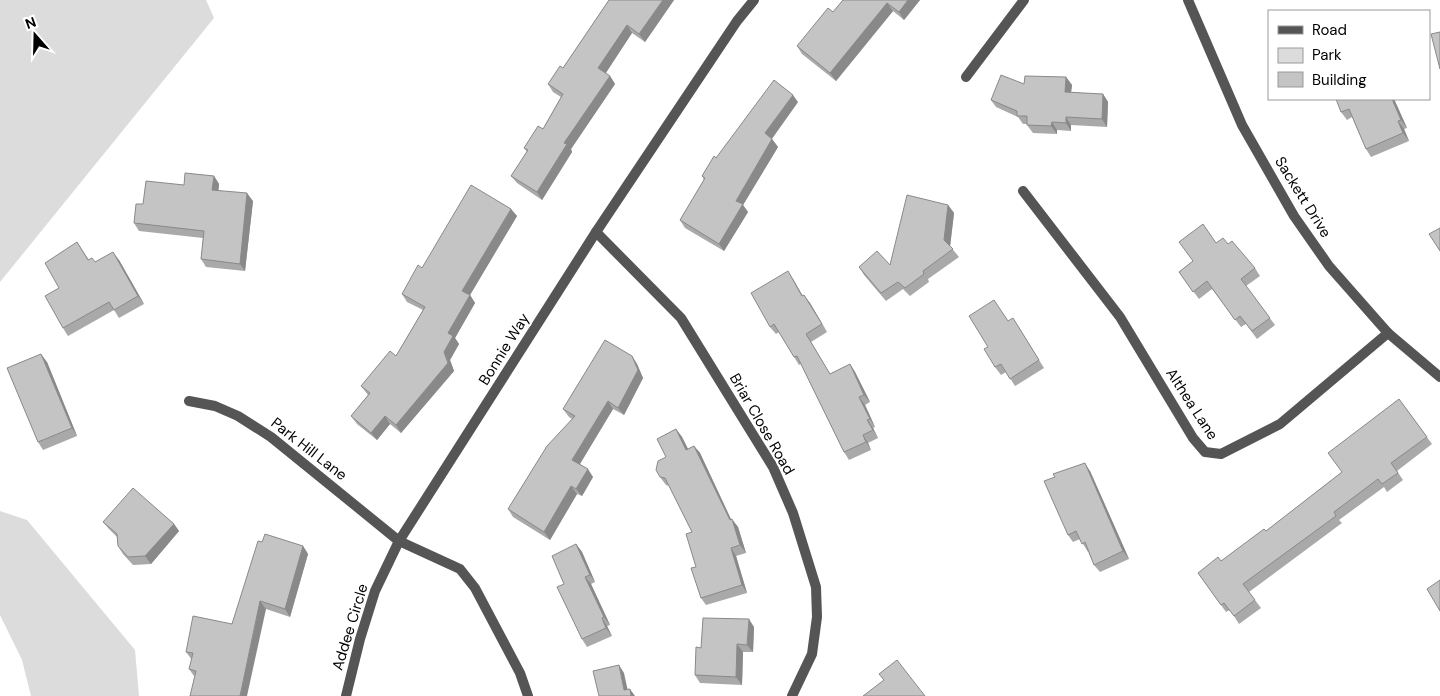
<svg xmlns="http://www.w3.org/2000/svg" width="1440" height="696" font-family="'DM Sans',sans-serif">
<rect width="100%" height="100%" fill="#fff"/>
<g fill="#dcdcdc">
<polygon points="0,0 206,0 214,18 0,282"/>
<polygon points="0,511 27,520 135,650 139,696 31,696 22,660 0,615"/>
</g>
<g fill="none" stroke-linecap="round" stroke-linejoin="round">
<g stroke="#555" stroke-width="10">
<polyline points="1188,0 1242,125 1294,216 1329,266 1388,333 1440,377"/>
<polyline points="966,77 1024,0"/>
<polyline points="1023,191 1120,317 1193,438 1205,452 1221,454 1280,424 1388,333"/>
<polyline points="596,232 681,318 773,467 793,513 816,587 817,617 812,654 792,696"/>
<polyline points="189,401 215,406 238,416 271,437 399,541 460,569 475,588 520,673 528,696"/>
<polyline points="346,696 360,639 375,591 399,541 596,232 737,21 754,0"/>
</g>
</g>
<g fill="#a9a9a9">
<polygon points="609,0 674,0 645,42 632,33 605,73 610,76 615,84 571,149 572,152 542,200 517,183 511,176 527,152 524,148 543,129 561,97 553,92 548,84 563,68"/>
<polygon points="843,0 920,0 904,20 893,11 836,81 802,54 797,46 833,12"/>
<polygon points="1066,77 1072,85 1071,93 1103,94 1108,102 1107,127 1071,125 1071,131 1057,130 1057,134 1033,133 1027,125 1027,124 1023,124 1018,117 996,107 991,100 1024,84"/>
<polygon points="1336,99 1394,99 1407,128 1404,129 1409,141 1371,157 1366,149 1352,117 1347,120 1341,112"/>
<polygon points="798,102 772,139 778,147 743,205 748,212 724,251 685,228 680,220 704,180 702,176 716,158"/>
<polygon points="214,176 219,184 218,190 253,201 245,271 206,267 201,259 203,238 139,231 134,223 143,204 184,185"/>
<polygon points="948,205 954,213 950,246 959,257 928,279 929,282 910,296 903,289 886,301 864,275 859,267 890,265"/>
<polygon points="511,209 517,216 470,295 475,303 455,338 459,344 450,360 454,371 401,433 390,424 377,440 357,424 351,416 368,395 361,386 396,356 423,310 407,302 402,294 422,268"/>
<polygon points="77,242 89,260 95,262 119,260 144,304 119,318 114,310 68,336 63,328 59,288"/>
<polygon points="1216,243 1228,244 1255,268 1260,276 1246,286 1275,325 1257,339 1246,324 1241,327 1212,289 1199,299 1179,272"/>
<polygon points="793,279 803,296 810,303 827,332 811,342 830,374 850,364 855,372 870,402 865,405 875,427 873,428 878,438 868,443 871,450 849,460 844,452 801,364 799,365 794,357 779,332 776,334 770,327"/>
<polygon points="1008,321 1018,326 1044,368 1015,386 1006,372 1001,375 995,367 988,347"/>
<polygon points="632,356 637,364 643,378 624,415 613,409 580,464 593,477 582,496 577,494 550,540 513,517 508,509 572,419 569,417 563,409"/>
<polygon points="47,362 77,436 43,450 38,442"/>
<polygon points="1399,399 1432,444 1397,471 1403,480 1387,492 1384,487 1339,520 1342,523 1249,592 1261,608 1239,624 1230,610 1226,612 1198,573 1221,561 1266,531 1342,472"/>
<polygon points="676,429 682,437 688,449 694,446 700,453 731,519 738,527 746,553 736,556 747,593 706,605 701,598 696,567 692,532 669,486 666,485 660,477"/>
<polygon points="1090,471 1129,559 1100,572 1094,565 1088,551 1088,552 1080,539 1073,542 1068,535"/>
<polygon points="103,522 174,524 179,531 151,564 133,565 123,554 118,546 117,537 109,529"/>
<polygon points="262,542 303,546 308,554 290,617 266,609 194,676 189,669 192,660 186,652 232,624"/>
<polygon points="576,544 582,552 595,582 591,584 610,625 607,626 612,636 587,647 582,639 564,584"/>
<polygon points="754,627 753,652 743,652 742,685 700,683 695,675 701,648"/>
</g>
<g fill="#898989">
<polygon points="663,0 674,0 645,42 639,34"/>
<polygon points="908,0 920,0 904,20 899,12"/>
<polygon points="887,3 893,11 836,81 830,73"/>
<polygon points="627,25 632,33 604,76 598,68"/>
<polygon points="610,76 615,84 571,149 572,152 542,200 537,192 564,143"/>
<polygon points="1066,77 1072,85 1070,100 1065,92"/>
<polygon points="1103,94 1108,102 1107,127 1102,119"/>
<polygon points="793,95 798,102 770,141 765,133"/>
<polygon points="1392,99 1394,99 1407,128 1401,120"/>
<polygon points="1066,117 1071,125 1071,131 1066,123"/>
<polygon points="1398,121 1404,129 1409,141 1403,133"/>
<polygon points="1052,122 1057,130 1057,134 1051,126"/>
<polygon points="772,139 778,147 743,205 748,212 724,251 719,244 736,201"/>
<polygon points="214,176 219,184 218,197 212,190"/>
<polygon points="247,193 253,201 245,271 240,264"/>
<polygon points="948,205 954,213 950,247 944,240"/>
<polygon points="511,209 517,216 470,295 475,303 455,338 459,344 450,360 454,371 401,433 396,425 444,352 448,333 462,291"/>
<polygon points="113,252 119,260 144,304 138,296"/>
<polygon points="788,271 793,279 807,304 802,296"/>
<polygon points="804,295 810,303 827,332 822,324"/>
<polygon points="41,354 47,362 77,436 72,428"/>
<polygon points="632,356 637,364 643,378 624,415 618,408"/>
<polygon points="850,364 855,372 870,402 864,395"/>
<polygon points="859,397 865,405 875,427 870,419"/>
<polygon points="608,401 613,409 578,467 572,460"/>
<polygon points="385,416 390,424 377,440 371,433"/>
<polygon points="867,420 873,428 878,438 873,430"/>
<polygon points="676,429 682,437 692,457 686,450"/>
<polygon points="863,435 868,443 871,450 866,442"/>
<polygon points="694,446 700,453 734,526 732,519 738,527 746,553 740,545 730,520"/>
<polygon points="1085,463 1090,471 1129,559 1123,551"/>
<polygon points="588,469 593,477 582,496 576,489"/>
<polygon points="571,486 577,494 550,540 544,532"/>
<polygon points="174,524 179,531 151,564 145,556"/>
<polygon points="576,544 582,552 595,582 590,575"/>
<polygon points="303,546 308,554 290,617 285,609"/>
<polygon points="731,548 736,556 747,593 742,585"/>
<polygon points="585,577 591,584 610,625 604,617"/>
<polygon points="260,601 266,609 247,696 240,696"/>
<polygon points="602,618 607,626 612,636 606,628"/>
<polygon points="749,619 754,627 753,652 747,645"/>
<polygon points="737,644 743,652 742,685 736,677"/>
<polygon points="619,665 624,673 629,696 624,690"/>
<polygon points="630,689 635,696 631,696"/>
</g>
<g fill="#c4c4c4" stroke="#898989">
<polygon points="609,0 663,0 639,34 627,25 598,68 610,76 564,143 567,144 537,192 511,176 528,150 524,148 538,126 543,129 563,94 548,84 560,66 563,68"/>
<polygon points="843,0 908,0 899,12 887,3 830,73 797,46 828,8 833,12"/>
<polygon points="1440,32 1440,69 1431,34"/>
<polygon points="1001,75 1024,84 1025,76 1066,77 1065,92 1103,94 1102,119 1066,117 1066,123 1052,122 1051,126 1027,125 1027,116 1017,116 1017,111 991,100"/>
<polygon points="774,80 793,95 765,133 772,139 736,201 743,204 719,244 680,220 705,178 702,176 714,156 716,158"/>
<polygon points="1336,99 1392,99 1401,120 1398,121 1403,133 1366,149 1349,109 1341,112"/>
<polygon points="185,173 214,176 212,190 247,193 240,264 201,259 204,231 134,223 136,204 143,204 146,181 184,185"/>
<polygon points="471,185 511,209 462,291 470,295 448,333 453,336 444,352 448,363 396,425 385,416 371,433 351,416 370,393 361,386 390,351 396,356 425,307 402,294 418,265 422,268"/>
<polygon points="907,195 948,205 944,240 953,249 923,271 924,274 905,288 898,282 881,293 859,267 877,251 890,265"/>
<polygon points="1203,224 1216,243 1223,238 1228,244 1232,241 1255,268 1241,279 1270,318 1252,331 1240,316 1235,320 1207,281 1193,292 1179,272 1193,261 1179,242"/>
<polygon points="1440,228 1440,251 1429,234"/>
<polygon points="77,242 88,260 92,258 95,262 113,252 138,296 114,310 109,302 63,328 45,296 59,288 45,263"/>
<polygon points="788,271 802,296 804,295 822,324 806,334 830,374 850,364 864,395 859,397 870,419 867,420 873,430 863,435 866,442 844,452 797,356 794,357 774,324 770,327 751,293"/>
<polygon points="994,300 1008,321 1013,318 1039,360 1010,379 1001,364 995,367 984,349 988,347 969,316"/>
<polygon points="605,340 632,356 638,370 618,408 608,401 572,460 588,469 576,489 571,486 544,532 508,509 547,446 575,416 563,409"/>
<polygon points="41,354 72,428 38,442 7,368"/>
<polygon points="1399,399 1427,437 1391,463 1398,473 1382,484 1378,479 1334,512 1336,516 1243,584 1255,600 1234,616 1224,603 1221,605 1198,573 1218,557 1221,561 1264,529 1266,531 1342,472 1328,453"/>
<polygon points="676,429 686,450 694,446 730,520 732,519 740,545 731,548 742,585 701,598 691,568 696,567 686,534 692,532 665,478 660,477 656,470 658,461 666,457 657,439"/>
<polygon points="1085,463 1123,551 1094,565 1085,542 1082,544 1076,531 1068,535 1044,481 1055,477 1053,474"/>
<polygon points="133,488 174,524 145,556 128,557 118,546 117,534 103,522"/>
<polygon points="265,534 303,546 285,609 260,601 240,696 190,696 196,671 189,669 193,653 186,652 193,616 232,624 258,541 262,542"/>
<polygon points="576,544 590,575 585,577 604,617 602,618 606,628 582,639 557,587 564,584 552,556"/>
<polygon points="1440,580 1440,611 1427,589"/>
<polygon points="703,618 749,619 747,645 737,644 736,677 695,675 696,647 701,648"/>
<polygon points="897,660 925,696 863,696 884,680 879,674"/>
<polygon points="619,665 624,690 630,689 631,696 599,696 593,671"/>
</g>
<g text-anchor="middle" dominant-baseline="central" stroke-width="4" stroke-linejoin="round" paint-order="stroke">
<g font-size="15" fill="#000" stroke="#fff">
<text transform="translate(1303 197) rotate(58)">Sackett Drive</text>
<text transform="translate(504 349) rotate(-58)">Bonnie Way</text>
<text transform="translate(1192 404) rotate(57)">Althea Lane</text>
<text transform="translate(762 424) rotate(60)">Briar Close Road</text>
<text transform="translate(309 449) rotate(38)">Park Hill Lane</text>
<text transform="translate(350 627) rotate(-73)">Addee Circle</text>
</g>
</g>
<rect x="1268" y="10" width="162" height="90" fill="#ffffff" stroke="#999999"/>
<rect x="1278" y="26" width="25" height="8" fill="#555555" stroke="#999999"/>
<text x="1312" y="35" font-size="15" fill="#000000">Road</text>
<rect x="1278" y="48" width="25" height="15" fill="#dcdcdc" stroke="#999999"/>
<text x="1312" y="60" font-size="15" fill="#000000">Park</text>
<rect x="1278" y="72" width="25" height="15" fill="#c4c4c4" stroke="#999999"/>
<text x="1312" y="85" font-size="15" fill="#000000">Building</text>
<g transform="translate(35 35) rotate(340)" stroke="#ffffff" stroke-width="4" paint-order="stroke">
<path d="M0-4L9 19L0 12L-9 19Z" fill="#000000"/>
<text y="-8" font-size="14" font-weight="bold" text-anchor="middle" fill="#000000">N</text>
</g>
</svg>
